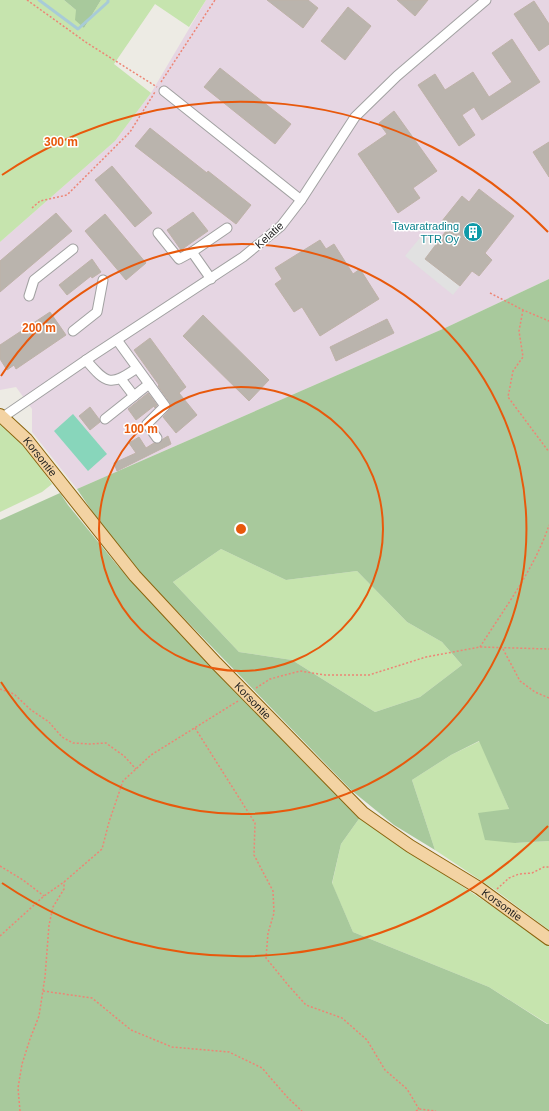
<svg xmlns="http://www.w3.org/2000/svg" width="549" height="1111" font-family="Arial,sans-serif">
<rect width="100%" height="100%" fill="#edebe4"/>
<polygon fill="#e6d6e3" points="206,0 549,0 549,279 445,328 77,489 32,432 32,409 16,387 0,390 0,242 115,141 151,93"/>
<g fill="#c6e4ae">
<polygon points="0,0 64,0 76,10 84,28 101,0 206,0 189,27 155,4 114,64 151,93 115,141 0,242"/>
<polygon points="0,421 33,457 52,484 42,492 0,512"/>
<polygon points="221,549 286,580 357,571 407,622 442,642 462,665 420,697 375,712 292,660 239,652 173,582"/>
<polygon points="480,741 509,809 515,843 549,841 549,930 495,890 435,850 412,780 451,755"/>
<polygon points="361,816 429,864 532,933 549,946 549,1024 548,1024 489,987 353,932 332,884 341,844"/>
</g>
<g fill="#a8c99c" fill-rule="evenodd">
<polygon points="64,0 101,0 84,28 75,20 76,10"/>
<path d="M549 279V841L515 843 485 840 478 813 509 809 479 741 451 755 412 780 435 850 394 825 351 790 143 576 105 530 77 489 445 328ZM221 549 286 580 357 571 407 622 442 642 462 665 420 697 375 712 292 660 239 652 173 582Z"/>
<polygon points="60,493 68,505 117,565 245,699 361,816 341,844 332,883 353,932 489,987 547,1024 549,1024 549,1111 0,1111 0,520"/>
</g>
<polygon fill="#88d6bb" points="73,414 107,454 88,471 54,431"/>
<polygon fill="#e1e1e1" points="423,234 436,244 425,259 460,286 453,295 405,256"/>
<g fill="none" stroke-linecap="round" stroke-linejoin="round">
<polyline stroke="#a8cbd7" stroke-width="3" points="39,0 78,29 108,2 108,0"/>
</g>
<g fill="#bab4ad" stroke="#beb2a8">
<polygon points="267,0 308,0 318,8 303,28"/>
<polygon points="397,0 428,0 415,16"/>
<polygon points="534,1 549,24 549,44 539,51 514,14"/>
<polygon points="348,7 371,26 345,60 321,41"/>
<polygon points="512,39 540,82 482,120 474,107 462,115 475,135 459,146 418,85 435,74 445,90 473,72 489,97 512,82 492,53"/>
<polygon points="220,68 291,124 275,144 204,87"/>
<polygon points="394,111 437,171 413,188 420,198 398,213 358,154 387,134 379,123"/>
<polygon points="150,128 207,173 208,171 251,205 236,224 135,146"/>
<polygon points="549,142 549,177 533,152"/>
<polygon points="112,166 152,213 135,227 95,180"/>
<polygon points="479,189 514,216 485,253 492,260 479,276 472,271 460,286 425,259 449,227 442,221 462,196 469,202"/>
<polygon points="193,212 208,231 181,250 167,230"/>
<polygon points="56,213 72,231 0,292 0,261"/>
<polygon points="105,214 146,263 126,280 85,231"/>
<polygon points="320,240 326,249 334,244 353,274 360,269 379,299 320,336 302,307 294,312 275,284 282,279 275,268"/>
<polygon points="92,259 101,272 92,278 91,276 67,295 59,285"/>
<polygon points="50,312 66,335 16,369 14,365 7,370 0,359 0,345"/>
<polygon points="203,315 269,380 249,401 183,336"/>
<polygon points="387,319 394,333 336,361 330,347"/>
<polygon points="150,338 186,387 179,393 197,415 176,433 163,417 171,408 170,403 158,386 159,385 134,350"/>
<polygon points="148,393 157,405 155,408 154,406 136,420 128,409"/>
<polygon points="90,407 99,419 100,422 90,430 79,416"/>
<polygon points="168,436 171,444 117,471 114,463 136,453 129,443 139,437 146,448 154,443 160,443 163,439"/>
</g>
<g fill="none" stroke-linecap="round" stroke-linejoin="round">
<defs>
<g id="minor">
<polyline points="164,91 301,200"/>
<polyline points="158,233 179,259 192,252 227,228"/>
<polyline points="192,252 211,279"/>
<polyline points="29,296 34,280 73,249"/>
<polyline points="73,331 97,312 103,280"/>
<polyline points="117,340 165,406 147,424 157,438"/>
<path d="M86 360C107 385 111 386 137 368"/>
<polyline points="121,379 134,396"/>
<polyline points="3,417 92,356 243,257 281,226 301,200 355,117 397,76 486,0"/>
<polyline points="105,419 149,384"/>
</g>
<g id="major">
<path id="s1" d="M0 415 27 440 135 576 216 663 363 813 410 846 479 888 549 939"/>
</g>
</defs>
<use href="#minor" stroke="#a1a1a1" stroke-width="11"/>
<use href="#major" stroke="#8a640d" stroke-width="14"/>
<g stroke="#ed8575" stroke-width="1.5" stroke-dasharray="2 2" stroke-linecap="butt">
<polyline points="27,0 87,43 157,87"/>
<polyline points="161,82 215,0"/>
<polyline points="32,208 40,201 67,195 130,132 155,92"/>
<polyline points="490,293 523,310 549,321"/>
<polyline points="523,310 519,331 523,357 513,371 508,397 549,452"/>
<path d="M480 647C504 609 535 568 549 525"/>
<polyline points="503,649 520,681 535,692 549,698"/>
<polyline points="256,688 270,679 300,671 325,675 369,675 426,657 480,647 549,649"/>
<polyline points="0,689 14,694 31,710 49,722 62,737 73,743 90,744 106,743 124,756 136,769"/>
<polyline points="195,728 255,823 254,855 273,891 274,913 268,933 266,958 288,985 306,1005 342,1018 367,1040 385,1070 407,1089 419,1109"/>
<polyline points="0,866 23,880 44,896"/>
<polyline points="497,889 509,878 519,874 532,873 544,867 549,867"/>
<polyline points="0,936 44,896 64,882 102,849 109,822 123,781 151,755 238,701"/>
<polyline points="43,991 92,998 131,1030 172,1047 229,1052 262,1068 288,1098 302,1111"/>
<polyline points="20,1111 18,1088 22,1064 30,1039 39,1016 45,977 49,925 53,907 64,889 64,882"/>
<polyline points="416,1111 419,1109 436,1111"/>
</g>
<use href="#minor" stroke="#fff" stroke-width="9"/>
<use href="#major" stroke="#f3d3a3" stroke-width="12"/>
</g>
<g fill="none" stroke="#e8590c" stroke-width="2">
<circle cx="241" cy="529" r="142"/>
<path d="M1 376A285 285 0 1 1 1 682"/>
<path d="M548 826A427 427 0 0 1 2 883M2 175A427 427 0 0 1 548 232"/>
</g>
<defs>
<symbol id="building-disc" viewBox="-11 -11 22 22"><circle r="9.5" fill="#0f9aa8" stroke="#fff"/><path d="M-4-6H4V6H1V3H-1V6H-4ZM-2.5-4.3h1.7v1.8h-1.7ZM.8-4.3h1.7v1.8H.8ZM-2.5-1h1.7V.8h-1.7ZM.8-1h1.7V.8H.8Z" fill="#fff"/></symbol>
</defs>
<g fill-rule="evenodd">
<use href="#building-disc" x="462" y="221" width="22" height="22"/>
</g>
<g text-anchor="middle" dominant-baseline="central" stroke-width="3" stroke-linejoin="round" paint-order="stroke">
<g font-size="11" fill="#0d838f" stroke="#fff" text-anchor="end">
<text x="459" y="226">Tavaratrading<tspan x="459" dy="13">TTR Oy</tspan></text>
</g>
<g font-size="11" fill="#1d1d1d" stroke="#fff">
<text transform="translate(269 235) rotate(-42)">Kelatie</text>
<text stroke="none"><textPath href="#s1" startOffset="58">Korsontie</textPath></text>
<text stroke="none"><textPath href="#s1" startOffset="382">Korsontie</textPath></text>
<text stroke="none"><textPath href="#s1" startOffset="706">Korsontie</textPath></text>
</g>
</g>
<circle cx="241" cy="529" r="6" fill="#e8590c" stroke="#fff" stroke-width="2"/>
<g font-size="12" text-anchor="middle" font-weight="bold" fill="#e8590c" stroke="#fff" stroke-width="3" stroke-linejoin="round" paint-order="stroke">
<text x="61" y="146">300 m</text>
<text x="39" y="332">200 m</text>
<text x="141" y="433">100 m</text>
</g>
</svg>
